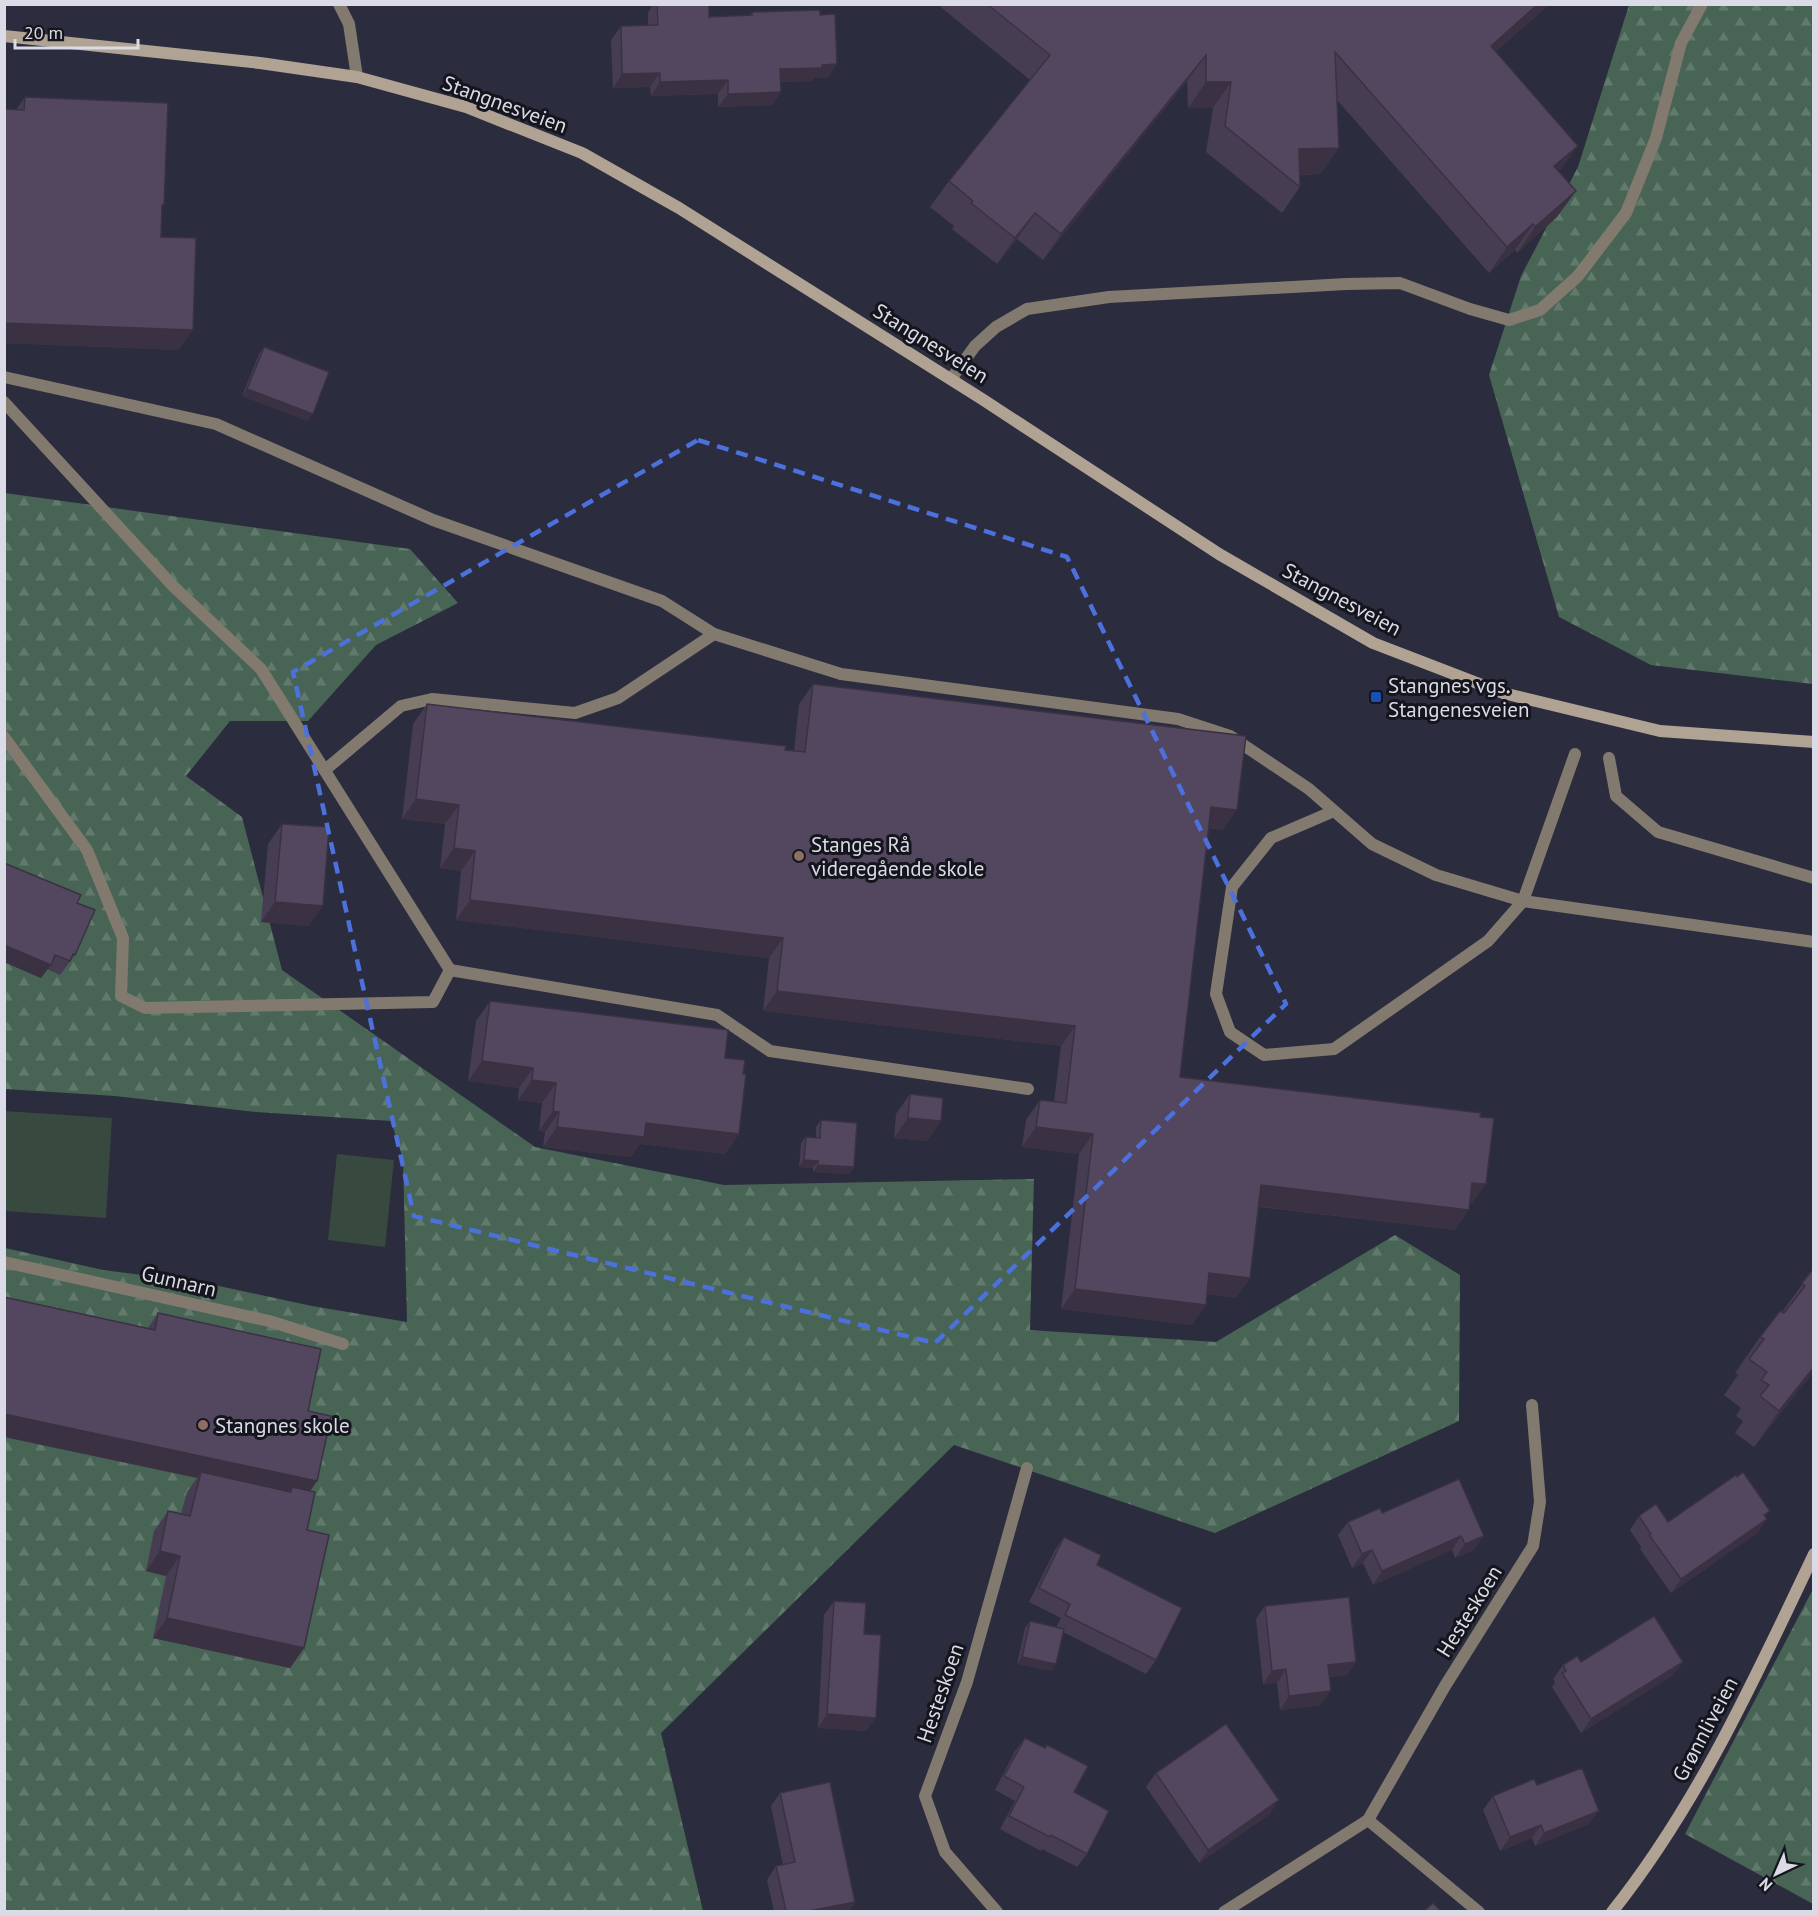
<svg xmlns="http://www.w3.org/2000/svg" width="1818" height="1916" font-family="'PT Sans',sans-serif">
<defs>
<pattern id="forest-firs" width="22" height="20" patternUnits="userSpaceOnUse" patternTransform="scale(1.5)"><rect width="22" height="20" fill="#486455"/><path d="M5 1l3.5 6h-7zM16 11l3.5 6h-7z" fill="#627a6d"/></pattern>
</defs>
<rect width="100%" height="100%" fill="#2b2c3d"/>
<g fill="url(#forest-firs)">
<polygon points="1629,5 1813,5 1813,684 1651,665 1559,617 1489,375 1521,276 1578,167"/>
<polygon points="5,493 410,549 458,603 376,645 308,721 230,721 186,776 242,817 282,970 535,1147 724,1185 1034,1179 1030,1330 1216,1342 1395,1235 1460,1275 1459,1421 1215,1533 954,1445 661,1733 703,1911 5,1912 5,1248 103,1270 205,1283 312,1306 407,1322 403,1159 391,1121 256,1112 115,1096 5,1089"/>
<polygon points="1813,1589 1813,1904 1685,1834"/>
</g>
<g fill="#38493f">
<polygon points="4,1111 112,1118 106,1218 5,1211"/>
<polygon points="337,1154 394,1160 385,1247 328,1240"/>
</g>
<g fill="none" stroke-linecap="round" stroke-linejoin="round">
<g stroke="#82796f" stroke-width="12">
<polyline points="4,377 216,424 433,520 662,601 714,634 841,674 1178,719 1230,736 1309,789 1372,844 1436,875 1523,901 1814,942"/>
<polyline points="951,379 975,346 996,327 1027,309 1109,297 1346,284 1400,283 1470,309 1509,320 1540,310 1578,276 1626,213 1656,138 1681,43 1702,4"/>
<polyline points="1609,758 1616,796 1658,832 1814,878"/>
<polyline points="325,770 401,706 432,699 575,713 618,698 714,634"/>
<polyline points="1334,811 1271,838 1232,887 1216,994 1230,1032 1264,1055 1334,1049 1488,941 1523,901 1575,754"/>
<polyline points="450,970 717,1015 770,1051 1028,1089"/>
<polyline points="4,1262 269,1321 343,1344"/>
</g>
<g stroke="#82796f" stroke-width="12">
<polyline points="339,4 349,24 357,77"/>
<polyline points="4,402 173,586 261,669 450,970 433,1002 145,1008 121,996 123,938 87,850 4,737"/>
<polyline points="1368,1820 1479,1912"/>
<polyline points="997,1912 945,1852 925,1796 967,1682 1027,1468"/>
<polyline points="1224,1912 1368,1820 1445,1686 1533,1546 1540,1502 1532,1405"/>
</g>
<g stroke="#b1a393" stroke-width="12">
<polyline points="4,36 260,63 357,77 466,107 582,153 679,208 982,399 1219,554 1373,643 1503,693 1660,731 1814,742"/>
<path d="M1612 1912C1698 1804 1755 1678 1814 1554"/>
</g>
</g>
<g fill="#473d52">
<polygon points="653,4 709,4 709,17 749,15 752,12 828,78 814,78 812,81 781,82 781,92 772,105 718,107 718,94 651,96 650,87 613,88 611,40 621,26 648,25 648,13"/>
<polygon points="937,4 1550,4 1496,51 1559,172 1557,217 1517,253 1515,250 1489,273 1337,100 1339,148 1320,174 1299,175 1300,187 1282,213 1206,152 1213,108 1188,108 1187,81 1043,260 1017,239 997,264 952,229 954,226 930,207 949,181 1030,80"/>
<polygon points="25,97 164,205 162,208 161,237 179,350 4,343 4,109 16,110"/>
<polygon points="264,347 308,421 242,396 259,354"/>
<polygon points="813,684 1223,830 1209,828 1180,1077 1472,1204 1470,1204 1469,1210 1455,1230 1259,1207 1250,1278 1236,1298 1207,1294 1206,1305 1192,1325 1061,1309 1079,1154 1022,1147 1026,1120 1040,1100 1054,1102 1061,1046 763,1011 769,958 456,920 461,871 440,868 445,824 402,819 413,724 427,704 794,751 799,704"/>
<polygon points="282,824 309,926 261,922 268,844"/>
<polygon points="4,863 77,903 75,955 60,975 47,969 41,978 4,962"/>
<polygon points="490,1001 725,1058 743,1074 739,1134 725,1154 640,1144 630,1157 543,1147 545,1132 539,1131 542,1103 518,1100 519,1088 468,1081 476,1021"/>
<polygon points="910,1094 941,1121 927,1141 894,1138 896,1114"/>
<polygon points="821,1120 854,1167 849,1174 813,1172 813,1168 799,1167 801,1143 806,1137 816,1137 816,1127"/>
<polygon points="1814,1268 1814,1371 1754,1447 1735,1433 1743,1421 1736,1416 1741,1408 1724,1395 1738,1375 1735,1373 1760,1337 1782,1312"/>
<polygon points="158,1313 308,1411 317,1481 310,1491 307,1530 304,1648 290,1668 153,1638 166,1576 146,1571 154,1531 168,1511 181,1514 187,1492 197,1478 148,1328"/>
<polygon points="1459,1479 1474,1550 1455,1558 1452,1550 1373,1585 1363,1563 1352,1568 1338,1535 1348,1522 1382,1513"/>
<polygon points="1639,1516 1668,1522 1766,1518 1757,1533 1671,1593 1640,1549 1641,1547 1630,1530"/>
<polygon points="1064,1537 1097,1565 1156,1660 1146,1674 1063,1632 1052,1671 1017,1664 1025,1628 1030,1621 1056,1627 1061,1618 1029,1602 1055,1550"/>
<polygon points="834,1601 864,1634 866,1731 818,1728 824,1615"/>
<polygon points="1265,1606 1356,1662 1347,1675 1329,1677 1321,1705 1280,1710 1277,1683 1263,1684 1256,1619"/>
<polygon points="1581,1662 1683,1662 1673,1675 1581,1733 1552,1687 1555,1682 1553,1679 1563,1665"/>
<polygon points="1025,1738 1044,1748 1047,1745 1074,1792 1087,1854 1077,1867 1042,1849 1041,1851 1000,1829 1015,1801 995,1790 1015,1751"/>
<polygon points="1156,1773 1270,1814 1199,1863 1146,1787"/>
<polygon points="1537,1785 1589,1824 1535,1846 1532,1838 1500,1851 1483,1810 1493,1796"/>
<polygon points="780,1793 855,1902 849,1911 774,1911 767,1880 776,1866 783,1865 771,1806"/>
</g>
<g fill="#3a3242">
<polygon points="1538,4 1550,4 1473,72 1491,46"/>
<polygon points="1206,55 1187,81 1043,260 1061,234"/>
<polygon points="837,64 828,78 814,78 812,81 771,82 780,69"/>
<polygon points="660,73 650,87 613,88 622,74"/>
<polygon points="728,80 718,94 651,96 660,82"/>
<polygon points="1206,82 1231,82 1213,108 1188,108"/>
<polygon points="781,92 772,105 718,107 728,94"/>
<polygon points="1578,146 1560,171 1536,192 1554,166"/>
<polygon points="1339,148 1320,174 1285,175 1299,149"/>
<polygon points="1576,191 1557,217 1517,253 1535,227"/>
<polygon points="1035,213 1017,239 997,264 1015,238"/>
<polygon points="1533,224 1515,250 1489,273 1507,247"/>
<polygon points="4,323 193,330 179,350 4,343"/>
<polygon points="247,389 313,414 308,421 242,396"/>
<polygon points="416,799 459,805 445,824 402,819"/>
<polygon points="1211,807 1237,810 1223,830 1198,827"/>
<polygon points="454,848 475,851 461,871 440,868"/>
<polygon points="470,900 783,938 769,958 456,920"/>
<polygon points="275,902 323,906 309,926 261,922"/>
<polygon points="4,945 51,965 41,978 4,962"/>
<polygon points="777,991 1075,1026 1061,1046 763,1011"/>
<polygon points="482,1061 533,1068 519,1088 468,1081"/>
<polygon points="532,1080 556,1083 542,1103 518,1100"/>
<polygon points="553,1111 559,1112 545,1132 539,1131"/>
<polygon points="908,1118 941,1121 927,1141 894,1138"/>
<polygon points="646,1123 739,1134 725,1154 640,1144 630,1157 543,1147 557,1127"/>
<polygon points="1036,1127 1093,1134 1079,1154 1022,1147"/>
<polygon points="804,1160 818,1161 813,1168 799,1167"/>
<polygon points="818,1165 854,1167 849,1174 813,1172"/>
<polygon points="1472,1183 1486,1184 1472,1204 1458,1203"/>
<polygon points="1261,1185 1469,1210 1455,1230 1247,1205"/>
<polygon points="1209,1273 1250,1278 1236,1298 1196,1293"/>
<polygon points="1075,1289 1206,1305 1192,1325 1061,1309"/>
<polygon points="1814,1367 1814,1371 1754,1447 1779,1411"/>
<polygon points="4,1414 317,1481 303,1501 291,1492 292,1487 285,1497 201,1472 197,1478 4,1437"/>
<polygon points="1770,1511 1762,1523 1767,1519 1757,1533 1671,1593 1681,1579"/>
<polygon points="1461,1536 1452,1550 1373,1585 1382,1571"/>
<polygon points="1484,1536 1474,1550 1455,1558 1465,1544"/>
<polygon points="1372,1550 1363,1563 1352,1568 1362,1554"/>
<polygon points="160,1551 180,1556 166,1576 146,1571"/>
<polygon points="167,1618 304,1648 290,1668 153,1638"/>
<polygon points="1022,1657 1056,1664 1052,1671 1017,1664"/>
<polygon points="1356,1662 1347,1675 1318,1678 1328,1665"/>
<polygon points="1683,1662 1673,1675 1581,1733 1591,1719"/>
<polygon points="1286,1669 1277,1683 1263,1684 1272,1671"/>
<polygon points="1331,1691 1321,1705 1280,1710 1289,1696"/>
<polygon points="827,1714 876,1718 866,1731 818,1728"/>
<polygon points="1279,1800 1270,1814 1199,1863 1208,1850"/>
<polygon points="1599,1811 1589,1824 1535,1846 1544,1833"/>
<polygon points="1541,1825 1532,1838 1500,1851 1510,1837"/>
<polygon points="855,1902 849,1911 809,1911"/>
</g>
<g fill="#53475f" stroke="#3a3242" stroke-width="1.5">
<polygon points="657,4 709,4 709,17 752,15 752,12 820,10 820,15 835,14 837,64 822,65 822,68 780,69 781,92 728,94 728,80 660,82 660,73 622,74 621,26 658,25"/>
<polygon points="987,4 1538,4 1491,46 1578,146 1554,166 1576,191 1535,227 1533,224 1507,247 1335,52 1339,148 1299,149 1300,187 1225,126 1231,82 1206,82 1206,55 1061,234 1035,213 1015,238 971,203 973,201 949,181 1050,55"/>
<polygon points="25,97 168,103 164,205 162,205 161,237 196,238 193,330 4,323 4,109 24,110"/>
<polygon points="264,347 329,372 313,414 247,389"/>
<polygon points="813,684 1246,736 1237,810 1211,807 1180,1077 1481,1113 1480,1117 1494,1118 1486,1184 1472,1183 1469,1210 1261,1185 1250,1278 1209,1273 1206,1305 1075,1289 1093,1134 1036,1127 1040,1100 1066,1103 1075,1026 777,991 783,938 470,900 475,851 454,848 459,805 416,799 427,704 786,746 785,750 805,752"/>
<polygon points="282,824 329,827 323,906 275,902"/>
<polygon points="4,863 81,895 77,903 95,910 75,955 73,954 70,961 55,955 51,965 4,945"/>
<polygon points="490,1001 728,1030 725,1058 745,1060 743,1074 746,1074 739,1134 646,1123 644,1137 557,1127 559,1112 553,1111 556,1083 532,1080 533,1068 482,1061"/>
<polygon points="910,1094 943,1098 941,1121 908,1118"/>
<polygon points="821,1120 857,1123 854,1167 818,1165 818,1161 804,1160 806,1137 820,1138"/>
<polygon points="1814,1268 1814,1367 1779,1411 1760,1396 1769,1385 1761,1380 1767,1372 1749,1359 1764,1339 1760,1337 1780,1311 1784,1313 1805,1286 1802,1283"/>
<polygon points="4,1297 155,1330 158,1313 321,1349 308,1411 331,1416 317,1481 4,1414"/>
<polygon points="201,1472 291,1492 292,1487 315,1492 307,1530 329,1535 304,1648 167,1618 180,1556 160,1551 168,1511 190,1516"/>
<polygon points="1743,1472 1770,1511 1764,1515 1767,1519 1681,1579 1649,1535 1651,1534 1639,1516 1656,1504 1668,1522 1736,1475 1737,1477"/>
<polygon points="1459,1479 1484,1536 1465,1544 1461,1536 1382,1571 1372,1550 1362,1554 1348,1522 1380,1508 1382,1513"/>
<polygon points="1064,1537 1101,1555 1097,1565 1182,1608 1156,1660 1065,1615 1070,1604 1039,1588"/>
<polygon points="1349,1597 1356,1662 1328,1665 1331,1691 1289,1696 1286,1669 1272,1671 1265,1606"/>
<polygon points="834,1601 866,1603 864,1634 881,1635 876,1718 827,1714"/>
<polygon points="1654,1616 1683,1662 1591,1719 1562,1673 1566,1671 1563,1665 1577,1656 1581,1662"/>
<polygon points="1030,1621 1064,1629 1056,1664 1022,1657"/>
<polygon points="1226,1724 1279,1800 1208,1850 1156,1773"/>
<polygon points="1025,1738 1045,1748 1047,1745 1088,1766 1074,1792 1109,1811 1087,1854 1051,1835 1050,1837 1009,1816 1024,1787 1004,1776"/>
<polygon points="1582,1768 1599,1811 1544,1833 1541,1825 1510,1837 1493,1796 1534,1779 1537,1785"/>
<polygon points="830,1782 855,1902 809,1911 786,1911 776,1866 795,1862 780,1793"/>
<polygon points="1433,1903 1441,1911 1424,1911"/>
</g>
<path fill="none" stroke="#4c71dc" stroke-width="4.5" stroke-dasharray="12 8" stroke-linejoin="round" d="M698 440 1067 557 1286 1004 935 1343 414 1216 293 672Z"/>
<rect fill="#1a4fb4" stroke="#15151d" stroke-width="2" x="1370" y="691" width="12" height="12" rx="3"/>
<g fill="#8d6e63" stroke="#15151d" stroke-width="2">
<circle cx="799" cy="856" r="6"/>
<circle cx="203" cy="1425" r="6"/>
</g>
<g text-anchor="middle" dominant-baseline="central" stroke-width="6" stroke-linejoin="round" paint-order="stroke">
<g font-size="21" fill="#dadbe6" stroke="#15151d">
<text transform="translate(505 104) rotate(20)">Stangnesveien</text>
<text transform="translate(931 343) rotate(32)">Stangnesveien</text>
<text transform="translate(1342 599) rotate(28)">Stangnesveien</text>
<text transform="translate(179 1281) rotate(13)">Gunnarn</text>
<text transform="translate(1469 1611) rotate(-58)">Hesteskoen</text>
<text transform="translate(940 1693) rotate(-71)">Hesteskoen</text>
<text transform="translate(1705 1729) rotate(-62)">Grønnliveien</text>
</g>
<g font-size="21" fill="#dadbe6" stroke="#15151d" text-anchor="start">
<text x="1388" y="685">Stangnes vgs.<tspan x="1388" dy="24">Stangenesveien</tspan></text>
<text x="811" y="844">Stanges Rå<tspan x="811" dy="24">videregående skole</tspan></text>
<text x="215" y="1425">Stangnes skole</text>
</g>
</g>
<rect width="1818" height="1916" fill="none" stroke="#dadbe6" stroke-width="12"/>
<g transform="translate(1776 1874) rotate(224)" stroke="#15151d" stroke-width="4.5" paint-order="stroke">
<path d="M0-4.5L10 22L0 15L-10 22Z" fill="#dadbe6"/>
<text y="-9" font-size="16" font-weight="bold" text-anchor="middle" fill="#dadbe6">N</text>
</g>
<path d="M15 39v9h123v-9" fill="none" stroke="#dadbe6" stroke-width="3"/>
<text x="24" y="39" font-size="18" fill="#dadbe6" stroke="#15151d" stroke-width="4.5" paint-order="stroke">20 m</text>
</svg>
